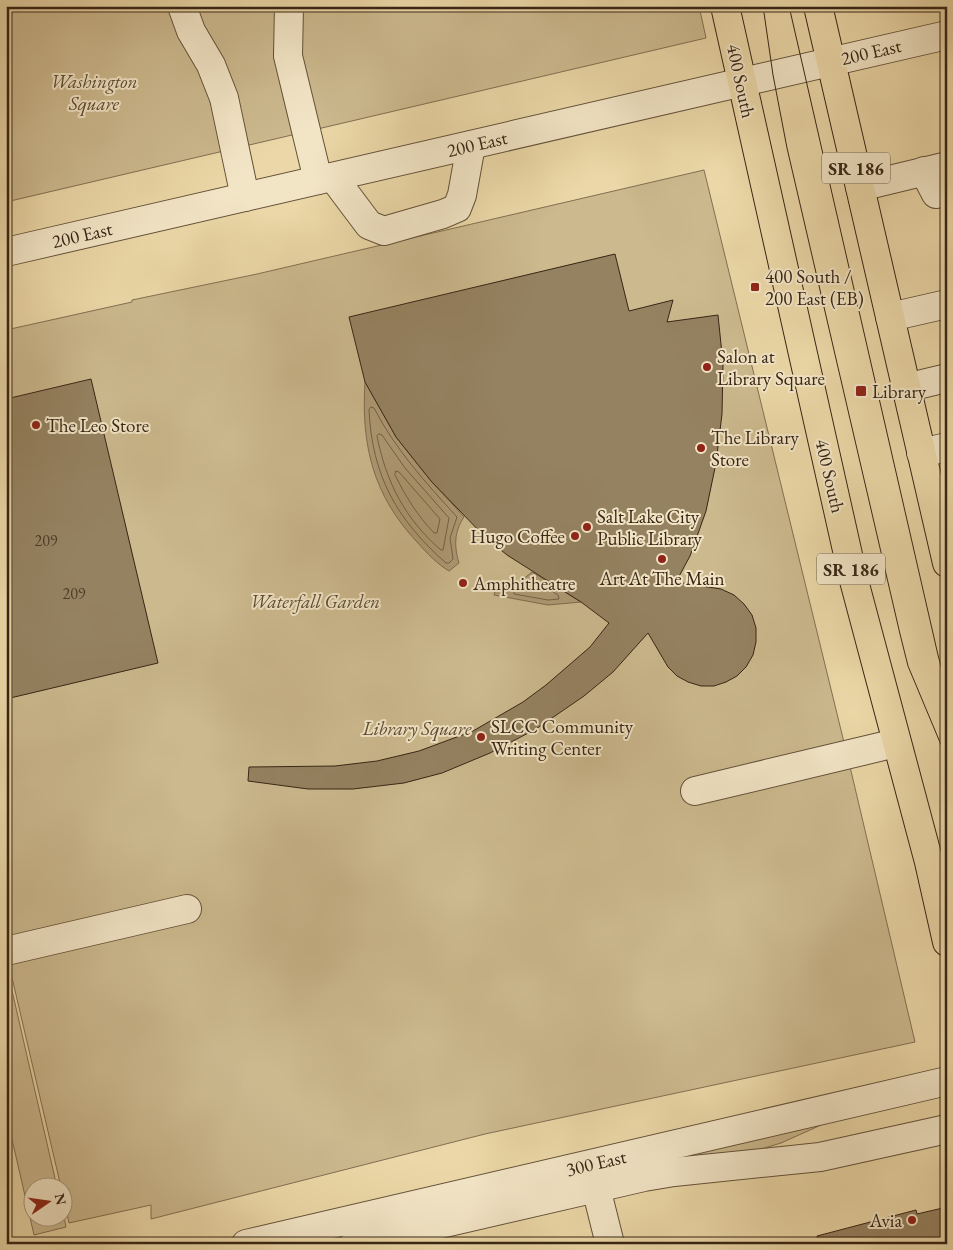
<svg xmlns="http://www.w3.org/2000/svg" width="953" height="1250" font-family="'EB Garamond',serif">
<rect width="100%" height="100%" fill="#ebd7a7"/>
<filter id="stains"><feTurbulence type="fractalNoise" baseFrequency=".004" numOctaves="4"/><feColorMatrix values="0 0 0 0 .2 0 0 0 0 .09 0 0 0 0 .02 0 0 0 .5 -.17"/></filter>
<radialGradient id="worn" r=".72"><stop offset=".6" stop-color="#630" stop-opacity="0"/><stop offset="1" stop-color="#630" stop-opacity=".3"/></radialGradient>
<g fill="#ccb98e" stroke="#826f52">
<polygon points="6,6 699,6 706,38 6,202"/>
<polygon points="704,170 851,771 915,1042 485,1134 151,1219 151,1205 69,1223 63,1195 62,1188 61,1187 6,952 6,330 132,302 132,300 257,274"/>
<polygon points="8,973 57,1187 32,1188 32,1218 62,1218 63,1212 66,1227 34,1235 6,1113 6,974"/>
<polygon points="830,1121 781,1143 745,1154 562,1184"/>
</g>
<g fill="#ae9a75" stroke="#7e6b4f">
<path d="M365 382 396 437 431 481 464 517C454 532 454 546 459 563L449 571C437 564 427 553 417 542 373 495 361 445 365 382Z"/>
<polygon points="532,572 581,602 548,605 494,595 496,587 516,585"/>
</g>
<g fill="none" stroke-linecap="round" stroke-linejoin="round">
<g stroke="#726045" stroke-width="1">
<path d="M371 407 374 408C395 449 426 483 457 517L450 538 453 559 449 563H446C397 520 372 476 369 410Z"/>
<path d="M379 434 382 435 405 468 449 518 443 550H441C405 519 386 482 377 436Z"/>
<path d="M396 471 399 472 440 519 437 533H434C417 515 406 497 395 475Z"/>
<polygon points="533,579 558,595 559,599 548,600 514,594 514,591"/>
</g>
</g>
<g fill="#958261" stroke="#372515">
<polygon points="615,254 629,311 673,300 667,322 718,315 723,364 722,414 716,463 706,511 690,556 676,582 721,589 734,595 744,604 752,615 756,628 756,642 753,655 746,667 737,676 726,682 714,686 701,686 688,682 677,676 668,667 648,633 613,672 584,696 536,729 490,753 442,773 404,783 353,789 308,789 248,781 249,767 335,766 377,761 419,751 473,731 523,702 546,685 590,647 609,623 581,602 507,555 485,537 431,481 396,437 365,382 349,317"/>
<polygon points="91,379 158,663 6,699 6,399"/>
<polygon points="947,1207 947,1244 818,1244 817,1236 916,1210 917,1214"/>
</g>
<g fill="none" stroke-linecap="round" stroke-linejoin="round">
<defs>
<g id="minor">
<polyline points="182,6 191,31 211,65 224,98 245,197"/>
<polyline points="289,6 288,56 318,180"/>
<polyline points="924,171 936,194 947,192"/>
<polyline points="333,177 369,225 384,231 443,214 457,208 462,195 471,145"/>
<polyline points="860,187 947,166"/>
<polyline points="6,252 947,35"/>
<polyline points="890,317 947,304"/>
<polyline points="905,388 947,378"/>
<polyline points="921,453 947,447"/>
<polyline points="695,791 896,743"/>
<polyline points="6,951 187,909"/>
<polyline points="596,1188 610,1244"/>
<polyline points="246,1244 947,1081"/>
<polyline points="354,1244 644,1177 674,1172 820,1157 947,1129"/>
</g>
<g id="major">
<polyline points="725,6 853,577 929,862 947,942"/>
<polyline points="818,6 947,563"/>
</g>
</defs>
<use href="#minor" stroke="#64523a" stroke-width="30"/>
<use href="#major" stroke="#372515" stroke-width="30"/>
<use href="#minor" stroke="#f2e5c6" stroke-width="28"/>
<use href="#major" stroke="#ebd7a7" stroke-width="28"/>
<g stroke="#372515" stroke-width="1">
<polyline points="763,6 773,75 787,148 900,634 908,666 947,759"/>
<polyline points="789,6 938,655 947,688"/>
</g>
</g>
<g fill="#8f2418" stroke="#f2e5c6" stroke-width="2">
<rect x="750" y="282" width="10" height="10" rx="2.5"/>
<circle cx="707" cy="367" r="5"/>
<rect x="855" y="385" width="12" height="12" rx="2.5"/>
<circle cx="36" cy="425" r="5"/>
<circle cx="701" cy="448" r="5"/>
<circle cx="587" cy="527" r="5"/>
<circle cx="575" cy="536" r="5"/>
<circle cx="662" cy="559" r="5"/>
<circle cx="463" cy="583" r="5"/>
<circle cx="481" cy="737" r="5"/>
<circle cx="912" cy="1220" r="5"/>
</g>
<g text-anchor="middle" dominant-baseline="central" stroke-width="4" stroke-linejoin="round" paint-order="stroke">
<g font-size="16" fill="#4e3c28">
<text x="46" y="540">209</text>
<text x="74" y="593">209</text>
</g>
<g fill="#f2e5c6" stroke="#6f5f4a" stroke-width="1">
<rect x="822" y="152.5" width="68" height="31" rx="4"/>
<rect x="817" y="553.5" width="68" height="31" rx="4"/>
</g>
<g font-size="18" font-weight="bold" fill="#372515">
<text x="856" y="168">SR 186</text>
<text x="851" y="569">SR 186</text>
</g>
<g font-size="19" fill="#372515" stroke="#f2e5c6">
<text transform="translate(871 52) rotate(-13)">200 East</text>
<text transform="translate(741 81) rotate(78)">400 South</text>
<text transform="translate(477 144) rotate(-13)">200 East</text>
<text transform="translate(82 235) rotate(-13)">200 East</text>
<text transform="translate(830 476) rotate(77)">400 South</text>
<text transform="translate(596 1163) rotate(-13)">300 East</text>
</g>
<g font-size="19" font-style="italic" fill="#5c4a33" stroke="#f2e5c6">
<text x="94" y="81">Washington<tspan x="94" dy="22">Square</tspan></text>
<text x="315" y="601">Waterfall Garden</text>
<text x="417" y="728">Library Square</text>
</g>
<g font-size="19" fill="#372515" stroke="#f2e5c6" text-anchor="start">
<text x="765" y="276">400 South /<tspan x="765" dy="22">200 East (EB)</tspan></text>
<text x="717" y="356">Salon at<tspan x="717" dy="22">Library Square</tspan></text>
<text x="872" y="391">Library</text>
<text x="46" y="425">The Leo Store</text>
<text x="711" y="437">The Library<tspan x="711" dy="22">Store</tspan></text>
<text x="597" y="516">Salt Lake City<tspan x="597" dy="22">Public Library</tspan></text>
<text x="565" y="536" text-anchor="end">Hugo Coffee</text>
<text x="662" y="578" text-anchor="middle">Art At The Main</text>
<text x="473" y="583">Amphitheatre</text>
<text x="491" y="726">SLCC Community<tspan x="491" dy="22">Writing Center</tspan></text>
<text x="902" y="1220" text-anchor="end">Avia</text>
</g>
</g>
<rect width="953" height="1250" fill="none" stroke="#ebd7a7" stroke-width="25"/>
<rect x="8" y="8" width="938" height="1235" fill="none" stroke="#372515" stroke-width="2.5"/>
<rect x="12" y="12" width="928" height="1225" fill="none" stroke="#372515"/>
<g transform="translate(48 1202) rotate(77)"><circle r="24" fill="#f2e5c6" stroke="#a7987f"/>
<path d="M0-4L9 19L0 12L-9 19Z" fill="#8f2418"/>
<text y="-8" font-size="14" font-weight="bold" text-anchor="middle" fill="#372515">N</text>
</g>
<rect width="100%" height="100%" filter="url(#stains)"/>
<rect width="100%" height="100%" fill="url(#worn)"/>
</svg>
